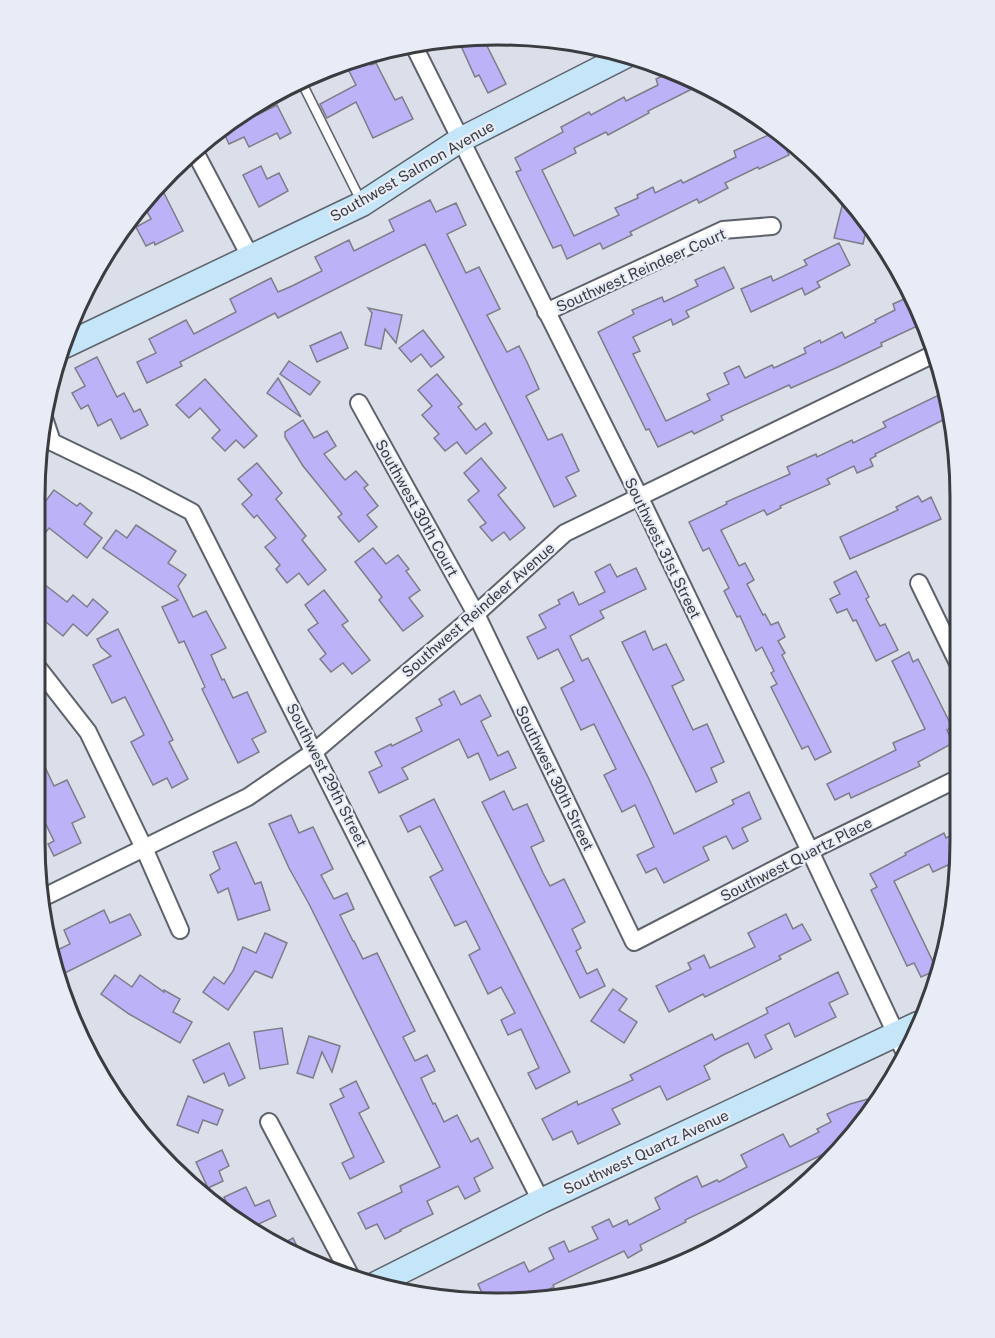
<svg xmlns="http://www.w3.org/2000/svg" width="995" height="1338" font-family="'Public Sans',sans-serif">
<rect width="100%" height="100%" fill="#dadfea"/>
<g fill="#bbb2f8" stroke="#7e7d87" stroke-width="1.5">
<polygon points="468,35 482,36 506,84 488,93 479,75 475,77 457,37"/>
<polygon points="366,55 371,65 376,63 395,100 402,97 413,119 373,138 356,102 327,118 320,104 356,85 346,65"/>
<polygon points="673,71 702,84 648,111 649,113 608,135 606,132 574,148 576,153 542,170 574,236 619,215 615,208 638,198 637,195 653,187 655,193 681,180 683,183 736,157 734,151 777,131 789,155 759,169 758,167 725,183 728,188 699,203 697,199 630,232 632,235 603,249 600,243 567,259 561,245 553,248 516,172 521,170 515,158 563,132 561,127 589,112 591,115 624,97 626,101 658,85 656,79"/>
<polygon points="277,105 291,133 280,139 277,133 249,147 244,137 229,144 221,127 251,108 255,116"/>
<polygon points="261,166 267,179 279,173 288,191 259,207 243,175"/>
<polygon points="164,193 183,231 155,245 154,242 146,246 136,227 151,219 144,206 150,201"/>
<polygon points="845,194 868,221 863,244 834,238"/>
<polygon points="430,200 436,212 456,203 466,225 447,234 466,273 479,267 500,309 487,315 507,352 519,346 527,362 539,389 526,396 548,440 562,434 579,471 566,477 576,496 554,507 425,244 278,318 275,313 180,362 182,366 147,383 137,362 156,353 149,339 186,320 194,334 236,312 230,299 271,278 278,292 292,286 322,271 315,257 349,240 354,251 394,231 389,220"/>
<polygon points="839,243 850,265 817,282 820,287 805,295 802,288 751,312 741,289 771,276 773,281 807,265 804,260"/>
<polygon points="724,267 734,288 686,311 689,317 673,325 671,319 633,337 640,351 633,354 666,421 710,400 707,394 729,384 724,373 739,366 745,378 772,365 774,368 806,353 804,348 820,340 821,343 842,332 845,338 876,322 875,320 895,310 893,304 911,296 926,322 881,343 882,346 838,367 791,388 789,385 721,416 723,420 694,434 692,431 658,447 649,429 646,430 598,332 634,314 632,310 662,297 664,302 698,286 695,280"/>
<polygon points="368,308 402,315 396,343 385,329 381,349 365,345 372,313"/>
<polygon points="423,330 444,357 431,367 421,354 411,362 399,348"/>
<polygon points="341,332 348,348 317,362 310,346"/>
<polygon points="97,357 117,397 124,393 134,412 140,409 148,425 121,439 111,419 98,426 88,405 81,409 72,393 85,386 75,368"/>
<polygon points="289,361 320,382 310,395 280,374"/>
<polygon points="437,374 462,404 458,407 476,430 485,423 492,433 466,454 457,442 445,451 434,438 439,434 422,415 432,406 418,390"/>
<polygon points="278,378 301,417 267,393"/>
<polygon points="205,379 257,436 244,448 236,440 225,451 212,438 220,430 200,408 189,418 176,405"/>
<polygon points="945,392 951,416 875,454 876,456 870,459 873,466 857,473 854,466 827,479 830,484 780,506 781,508 767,515 764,510 721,530 739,566 745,563 754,580 747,584 763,615 765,614 771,625 778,622 785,637 778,641 785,653 782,655 831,752 815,760 808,746 802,749 771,687 777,684 771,673 774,671 762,647 756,651 740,616 737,617 724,591 729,588 709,548 703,551 689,522 727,504 726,502 790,474 787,467 816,454 817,457 852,440 853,443 886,427 883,422"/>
<polygon points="303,420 314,438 327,431 336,446 324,454 345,480 356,471 368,485 364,488 378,506 367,515 377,527 359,542 338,517 342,514 303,466 285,437 285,432"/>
<polygon points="481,458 506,488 498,495 525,528 510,540 504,532 492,541 480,527 486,523 468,500 479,491 464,473"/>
<polygon points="257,463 282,493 276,499 306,536 302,540 326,570 308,585 299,573 287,583 276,569 280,565 265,547 276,538 257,515 254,518 242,504 252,495 238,479"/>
<polygon points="54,490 77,506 80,503 92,513 84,524 102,538 87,558 49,528 46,532 35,524 35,496 45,502"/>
<polygon points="918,496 922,502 931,497 941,519 850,559 840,537 898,510 896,507"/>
<polygon points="136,525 176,551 168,563 186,575 178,586 193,617 206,611 226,648 211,655 222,680 224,679 233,698 247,692 266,732 252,739 259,752 238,763 202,689 205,687 184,641 179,643 162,607 178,600 103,548 116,530 127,538"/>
<polygon points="373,548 386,564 398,555 409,569 406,571 420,590 409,598 423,616 403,631 379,600 382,597 355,562"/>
<polygon points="610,564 617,577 636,568 646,589 600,611 604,618 570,636 582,661 588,658 648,777 674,834 734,804 732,800 749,792 761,819 742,828 748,841 733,849 726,836 703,847 709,860 664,883 656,868 646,873 637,855 654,847 635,805 622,812 604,775 616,769 594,724 581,730 561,688 574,681 558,649 538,659 527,637 546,628 539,615 560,604 558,600 573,592 579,605 605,592 595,572"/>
<polygon points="856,571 869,597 866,599 880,626 885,624 898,650 876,661 856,620 853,621 847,609 837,613 830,599 840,594 834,582"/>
<polygon points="35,577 67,602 73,595 87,607 93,599 108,612 87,636 73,624 63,636 35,613"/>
<polygon points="324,590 348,621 342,625 370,660 352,674 343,663 331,672 320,659 326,654 308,630 318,623 305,605"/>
<polygon points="118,629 173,740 169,742 188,779 172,788 167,778 153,785 131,742 144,735 125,697 112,703 93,665 111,656 101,647 97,639"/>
<polygon points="645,631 653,650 666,644 684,680 672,686 693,730 707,724 724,762 711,768 717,782 696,792 622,642"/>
<polygon points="909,652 913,662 918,659 952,727 947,730 953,743 918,762 920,766 851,798 849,793 835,800 827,784 896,750 893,743 925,729 892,661"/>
<polygon points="454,691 461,705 480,695 491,716 481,721 498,756 508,751 516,768 490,780 478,753 468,758 459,739 402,768 408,779 379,793 369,772 382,766 375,752 391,744 392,746 422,731 416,718 442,705 439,699"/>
<polygon points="45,767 54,786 67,780 85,817 72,823 81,843 54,856 48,844 54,841 35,802 35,773"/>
<polygon points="504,791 513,810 527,804 544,841 531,847 543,873 550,886 564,879 585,922 572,929 581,948 576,951 587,974 597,969 605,986 580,998 482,802"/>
<polygon points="434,799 570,1072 536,1089 528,1073 539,1068 521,1029 508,1035 501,1020 515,1013 501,987 488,994 469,955 480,949 466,921 455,926 430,877 443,870 420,826 408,832 400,816"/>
<polygon points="291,815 299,833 313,827 333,869 321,875 334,899 347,893 354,909 340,915 353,941 354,941 363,959 377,953 415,1031 403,1037 415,1061 427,1055 435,1071 421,1078 433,1104 435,1103 444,1122 457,1115 471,1142 478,1138 493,1168 474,1178 480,1191 465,1199 458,1186 427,1201 433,1214 400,1230 401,1231 385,1239 377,1224 366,1229 358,1213 402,1192 400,1186 440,1167 309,904 289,868 269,824"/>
<polygon points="959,832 959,860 933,872 929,864 894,881 937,970 921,977 914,963 907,966 871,890 877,887 870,874 906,855 905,853 944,833 946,838"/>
<polygon points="236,842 255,884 261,882 270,910 238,920 228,888 218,893 210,875 220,869 213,852"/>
<polygon points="104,910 110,923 130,914 141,935 61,975 51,953 70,944 64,930"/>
<polygon points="786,914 793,929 802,924 811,940 779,956 781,959 705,997 703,994 669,1012 656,986 691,969 688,963 704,955 710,968 755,947 748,933"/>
<polygon points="265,933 287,943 272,978 255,971 228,1010 203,992 214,977 224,984 233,971 243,947 256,953"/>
<polygon points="838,972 848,994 829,1003 836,1017 795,1037 789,1023 765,1035 772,1049 755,1058 748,1043 723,1055 704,1066 710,1079 667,1100 660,1086 612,1109 620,1124 578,1144 572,1131 553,1140 542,1119 577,1101 578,1105 633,1080 630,1075 712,1034 715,1040 768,1013 766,1008"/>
<polygon points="115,975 132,987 140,975 164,992 164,990 180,999 173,1012 192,1022 180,1043 129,1014 101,994"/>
<polygon points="613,989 627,999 619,1010 637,1022 624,1043 591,1021"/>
<polygon points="282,1028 288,1064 260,1069 254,1032"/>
<polygon points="309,1036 340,1046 332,1072 322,1052 313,1078 297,1073"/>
<polygon points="229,1043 245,1078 229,1086 224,1073 204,1083 193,1060"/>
<polygon points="356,1081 369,1108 359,1113 384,1162 350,1179 342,1163 354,1157 330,1104 344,1097 340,1089"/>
<polygon points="882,1095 847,1143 685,1220 686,1222 640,1245 642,1250 628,1258 624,1251 553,1285 554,1287 523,1302 485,1300 478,1284 524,1262 529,1272 554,1259 549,1248 564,1241 569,1252 598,1239 592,1227 609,1219 613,1227 627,1220 629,1225 660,1209 655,1198 681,1184 697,1176 702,1187 717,1180 719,1182 747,1167 741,1155 783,1134 790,1147 819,1132 817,1129 831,1122 827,1114 850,1104"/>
<polygon points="188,1096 223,1110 217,1125 203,1120 198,1133 177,1125"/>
<polygon points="222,1150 229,1166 219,1171 223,1181 208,1188 196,1162"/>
<polygon points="246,1187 255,1206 269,1200 276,1216 252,1227 231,1212 224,1197"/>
<polygon points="293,1238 304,1260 292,1256 278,1246"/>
</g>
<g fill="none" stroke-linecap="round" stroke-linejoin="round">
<defs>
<polyline id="lane" points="300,79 361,201"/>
<g id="street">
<polyline points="413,44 640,498 810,851 906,1055"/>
<polyline points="195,152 251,258"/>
<polyline points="546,312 723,230 772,226"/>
<polyline points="359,403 476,614 634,942 810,851 959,778"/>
<polyline points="44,418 52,442 137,483 192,512 541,1201"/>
<polyline points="919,583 958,663"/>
<polyline points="35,664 88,732 144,848 180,930"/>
<polyline points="42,898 248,797 315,751 476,614 565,533 934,354"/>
<polyline points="269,1122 350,1275"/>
</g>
<g id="secondary">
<polyline points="64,346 362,204 460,140 627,55"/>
<polyline points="376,1284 541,1201 918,1024"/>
</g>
</defs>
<use href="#lane" stroke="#5e626b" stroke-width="11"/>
<use href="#street" stroke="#5e626b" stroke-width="20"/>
<use href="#secondary" stroke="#5e626b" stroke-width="27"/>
<use href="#lane" stroke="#fff" stroke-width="8"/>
<use href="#street" stroke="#fff" stroke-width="16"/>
<use href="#secondary" stroke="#c5e6f8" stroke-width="24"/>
</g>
<g text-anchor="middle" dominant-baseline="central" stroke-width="4.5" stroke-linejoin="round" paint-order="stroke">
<g font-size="15" fill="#3a3c40" stroke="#e7ecf7">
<text transform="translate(412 171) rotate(-30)">Southwest Salmon Avenue</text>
<text transform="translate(641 270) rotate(-24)">Southwest Reindeer Court</text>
<text transform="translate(417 508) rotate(61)">Southwest 30th Court</text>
<text transform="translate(663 548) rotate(64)">Southwest 31st Street</text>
<text transform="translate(478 610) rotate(-41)">Southwest Reindeer Avenue</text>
<text transform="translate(327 775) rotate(63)">Southwest 29th Street</text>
<text transform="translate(555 778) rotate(64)">Southwest 30th Street</text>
<text transform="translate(796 859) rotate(-27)">Southwest Quartz Place</text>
<text transform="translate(646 1152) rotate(-25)">Southwest Quartz Avenue</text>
</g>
</g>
<path d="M0 0H995V1338H0ZM497 45H498A452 452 0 0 1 950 497V841A452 452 0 0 1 498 1293H497A452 452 0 0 1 45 841V497A452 452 0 0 1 497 45Z" fill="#e7ecf7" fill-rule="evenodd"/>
<path fill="none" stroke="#3a3c40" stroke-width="3" d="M497 45H498A452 452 0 0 1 950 497V841A452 452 0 0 1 498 1293H497A452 452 0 0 1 45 841V497A452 452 0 0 1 497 45Z"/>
</svg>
